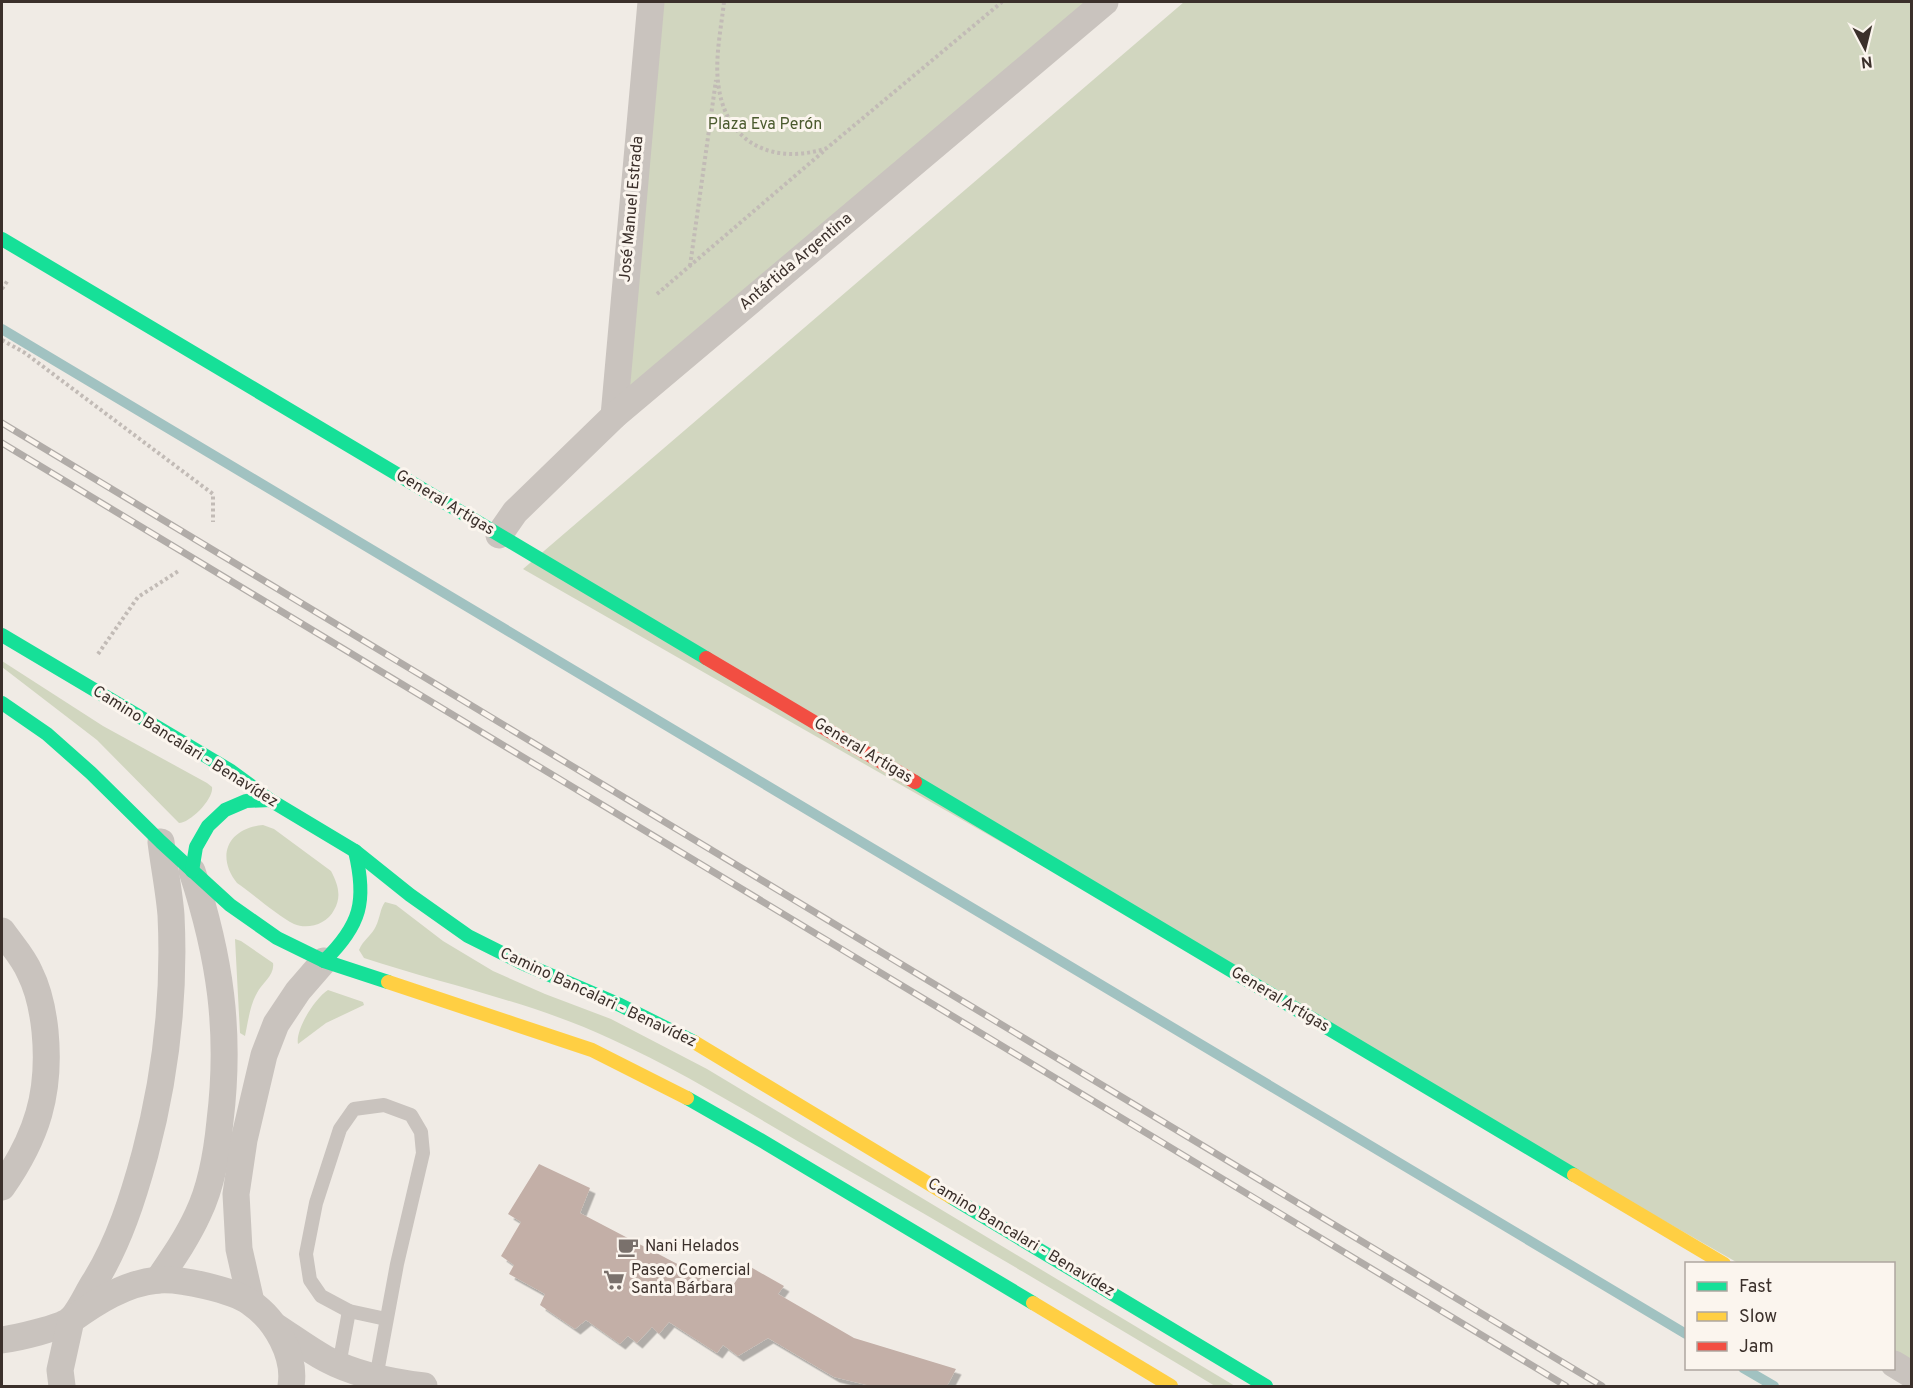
<svg xmlns="http://www.w3.org/2000/svg" width="1913" height="1388" font-family="Overpass,sans-serif">
<defs>
<filter id="shadow"><feDropShadow dx="5.5" dy="5.5" stdDeviation="0" flood-color="#0004"/></filter>
</defs>
<rect width="100%" height="100%" fill="#f0ebe5"/>
<g fill="#d1d6bf">
<polygon points="651,2 1105,2 614,416"/>
<polygon points="1184,2 1911,2 1911,1363 1894,1353 1894,1264 1738,1263 523,569"/>
<path d="M2 661 103 726 207 783 212 787C214 799 190 823 179 823L97 740 2 667Z"/>
<path d="M263 825 274 829 331 871C338 884 342 897 334 910 327 924 308 930 294 924 278 916 253 894 237 883 215 855 229 828 263 825Z"/>
<path d="M385 902 396 905 443 941 493 971 545 994 611 1019 707 1069 1235 1386H1215C1088 1310 962 1235 834 1162 760 1120 688 1074 611 1039 532 1002 446 985 364 958L359 950C363 940 372 935 376 926 380 918 380 909 385 902Z"/>
<path d="M235 939 241 941 273 963C275 975 262 983 257 993 250 1005 248 1022 245 1036L240 1033Z"/>
<path d="M328 990 363 1002 364 1005 326 1023 298 1044C295 1030 315 998 328 990Z"/>
</g>
<g fill="none" stroke-linecap="round" stroke-linejoin="round">
<g stroke="#a1c2c1" stroke-width="10">
<polyline points="2,329 1686,1334"/>
<polyline points="1743,1368 1774,1386"/>
</g>
</g>
<polygon fill="#c3afa7" filter="url(#shadow)" points="539,1164 590,1188 580,1213 729,1291 747,1265 784,1286 778,1294 854,1338 956,1369 947,1386 871,1386 834,1377 768,1338 738,1356 723,1345 717,1353 669,1322 659,1334 652,1327 637,1343 628,1336 620,1344 586,1320 575,1329 540,1305 545,1294 509,1274 514,1265 501,1256 521,1222 508,1214"/>
<g fill="none" stroke-linecap="round" stroke-linejoin="round">
<g stroke="#c2bbb6" stroke-width="4" stroke-dasharray="3 3" stroke-linecap="butt">
<path d="M724 2C721 30 714 61 719 89 728 146 777 165 827 148L1002 2"/>
<polyline points="690,266 716,80"/>
<polyline points="2,289 8,280"/>
<polyline points="657,294 824,151"/>
<polyline points="2,340 25,353 213,494 213,522"/>
<polyline points="98,654 138,597 180,570"/>
</g>
<g stroke="#c9c3be" stroke-width="14">
<polyline points="339,1365 349,1311"/>
<polyline points="376,1378 397,1264 423,1153 421,1132 411,1115 384,1105 354,1109 340,1129 316,1203 306,1254 310,1280 321,1296 349,1311 386,1319"/>
</g>
<g stroke="#c9c3be" stroke-width="27">
<polyline points="614,416 651,2"/>
<polyline points="499,535 515,512 614,416 1105,2"/>
<path d="M2 931C11 944 24 958 30 973 39 991 43 1012 45 1031 51 1093 37 1137 2 1187"/>
<path d="M158 1280C173 1258 187 1238 198 1214 212 1185 217 1152 220 1121 231 1031 220 957 192 871"/>
<polyline points="251,1302 239,1249 236,1194 244,1140 264,1055 276,1024 298,991 324,961"/>
<path d="M275 1326C292 1337 308 1349 326 1359 356 1375 391 1382 424 1386"/>
<path d="M2 1340C16 1338 62 1328 71 1319 80 1311 88 1291 95 1281 119 1242 133 1198 145 1154 166 1075 175 996 171 915 169 891 164 866 161 842"/>
<polyline points="1894,1364 1912,1375"/>
<path d="M62 1386 60 1370 71 1320C96 1302 125 1283 158 1280 179 1278 234 1290 251 1303 276 1320 296 1356 291 1386"/>
</g>
<g stroke="#16e098" stroke-width="14">
<polyline points="2,239 706,658"/>
<polyline points="2,635 231,771 270,800 355,851 410,895 468,936 522,963 620,1005 694,1042"/>
<polyline points="2,703 47,734 91,773 161,842 230,905 277,938 324,961 388,982"/>
<polyline points="915,782 1574,1175"/>
<polyline points="192,871 196,847 208,826 225,810 246,801 270,800"/>
<path d="M324 961C361 925 367 901 355 851"/>
<polyline points="687,1098 764,1142 1033,1303"/>
<polyline points="951,1197 1266,1386"/>
</g>
<g stroke="#ffcf43" stroke-width="14">
<polyline points="388,982 592,1050 687,1098"/>
<polyline points="694,1042 951,1197"/>
<polyline points="1574,1175 1724,1264"/>
<polyline points="1033,1303 1171,1386"/>
</g>
<polyline stroke="#f24e42" stroke-width="14" points="706,658 915,782"/>
<defs>
<g id="rail">
<polyline points="2,423 1602,1386"/>
<polyline points="2,443 1566,1386"/>
</g>
</defs>
<use href="#rail" stroke="#b1aca8" stroke-width="7"/>
<use href="#rail" stroke="#fbf5ee" stroke-width="4.5" stroke-dasharray="14" stroke-linecap="butt"/>
</g>
<defs>
<symbol id="cafe-bare" viewBox="-9 -9 18 18"><path d="M-5.5-4.5H6V0H3Q3 3.5 0 3.5H-2.5Q-5.5 3.5-5.5 0ZM3-3.2v2h1.7v-2ZM-6 4.5H4V6H-6Z" fill="#7a716c" stroke="#fbf5ee" stroke-width="2.5" paint-order="stroke"/></symbol>
<symbol id="supermarket-bare" viewBox="-9 -9 18 18"><path d="M-6-5.5h2.5l.6 2H6L4.5 2H-2.5L-4.4-4H-6ZM-1.5 3.2a1.3 1.3 0 1 0 .1 0ZM3 3.2a1.3 1.3 0 1 0 .1 0Z" fill="#7a716c" stroke="#fbf5ee" stroke-width="2.5" paint-order="stroke"/></symbol>
</defs>
<g fill-rule="evenodd">
<use href="#cafe-bare" x="613" y="1232" width="30" height="30"/>
<use href="#supermarket-bare" x="599" y="1265" width="30" height="30"/>
</g>
<g text-anchor="middle" dominant-baseline="central" stroke-width="6" stroke-linejoin="round" paint-order="stroke">
<g font-size="16" fill="#4a5a2e" stroke="#fbf5ee">
<text x="765" y="125">Plaza Eva Perón</text>
</g>
<g font-size="16" fill="#3b302b" stroke="#fbf5ee">
<text transform="translate(632 209) rotate(-85)">José Manuel Estrada</text>
<text transform="translate(796 262) rotate(-40)">Antártida Argentina</text>
<text transform="translate(445 503) rotate(31)">General Artigas</text>
<text transform="translate(185 747) rotate(32)">Camino Bancalari - Benavídez</text>
<text transform="translate(863 751) rotate(31)">General Artigas</text>
<text transform="translate(598 998) rotate(25)">Camino Bancalari - Benavídez</text>
<text transform="translate(1280 1000) rotate(31)">General Artigas</text>
<text transform="translate(1021 1238) rotate(31)">Camino Bancalari - Benavídez</text>
</g>
<g font-size="16" fill="#3b302b" stroke="#fbf5ee" text-anchor="start">
<text x="645" y="1247">Nani Helados</text>
<text x="631" y="1271">Paseo Comercial<tspan x="631" dy="18">Santa Bárbara</tspan></text>
</g>
</g>
<rect width="1913" height="1388" fill="none" stroke="#3b302b" stroke-width="6"/>
<rect x="1685" y="1262" width="210" height="108" fill="#fbf5ee" stroke="#aea6a0" stroke-width="1.5"/>
<rect x="1697" y="1282" width="30" height="9" fill="#16e098" stroke="#aea6a0" stroke-width="1.5"/>
<text x="1739" y="1292" font-size="18" fill="#3b302b">Fast</text>
<rect x="1697" y="1312" width="30" height="9" fill="#ffcf43" stroke="#aea6a0" stroke-width="1.5"/>
<text x="1739" y="1322" font-size="18" fill="#3b302b">Slow</text>
<rect x="1697" y="1342" width="30" height="9" fill="#f24e42" stroke="#aea6a0" stroke-width="1.5"/>
<text x="1739" y="1352" font-size="18" fill="#3b302b">Jam</text>
<g transform="translate(1865 48) rotate(173)" stroke="#fbf5ee" stroke-width="4.5" paint-order="stroke">
<path d="M0-4.5L10 22L0 15L-10 22Z" fill="#3b302b"/>
<text y="-9" font-size="16" font-weight="bold" text-anchor="middle" fill="#3b302b">N</text>
</g>
</svg>
